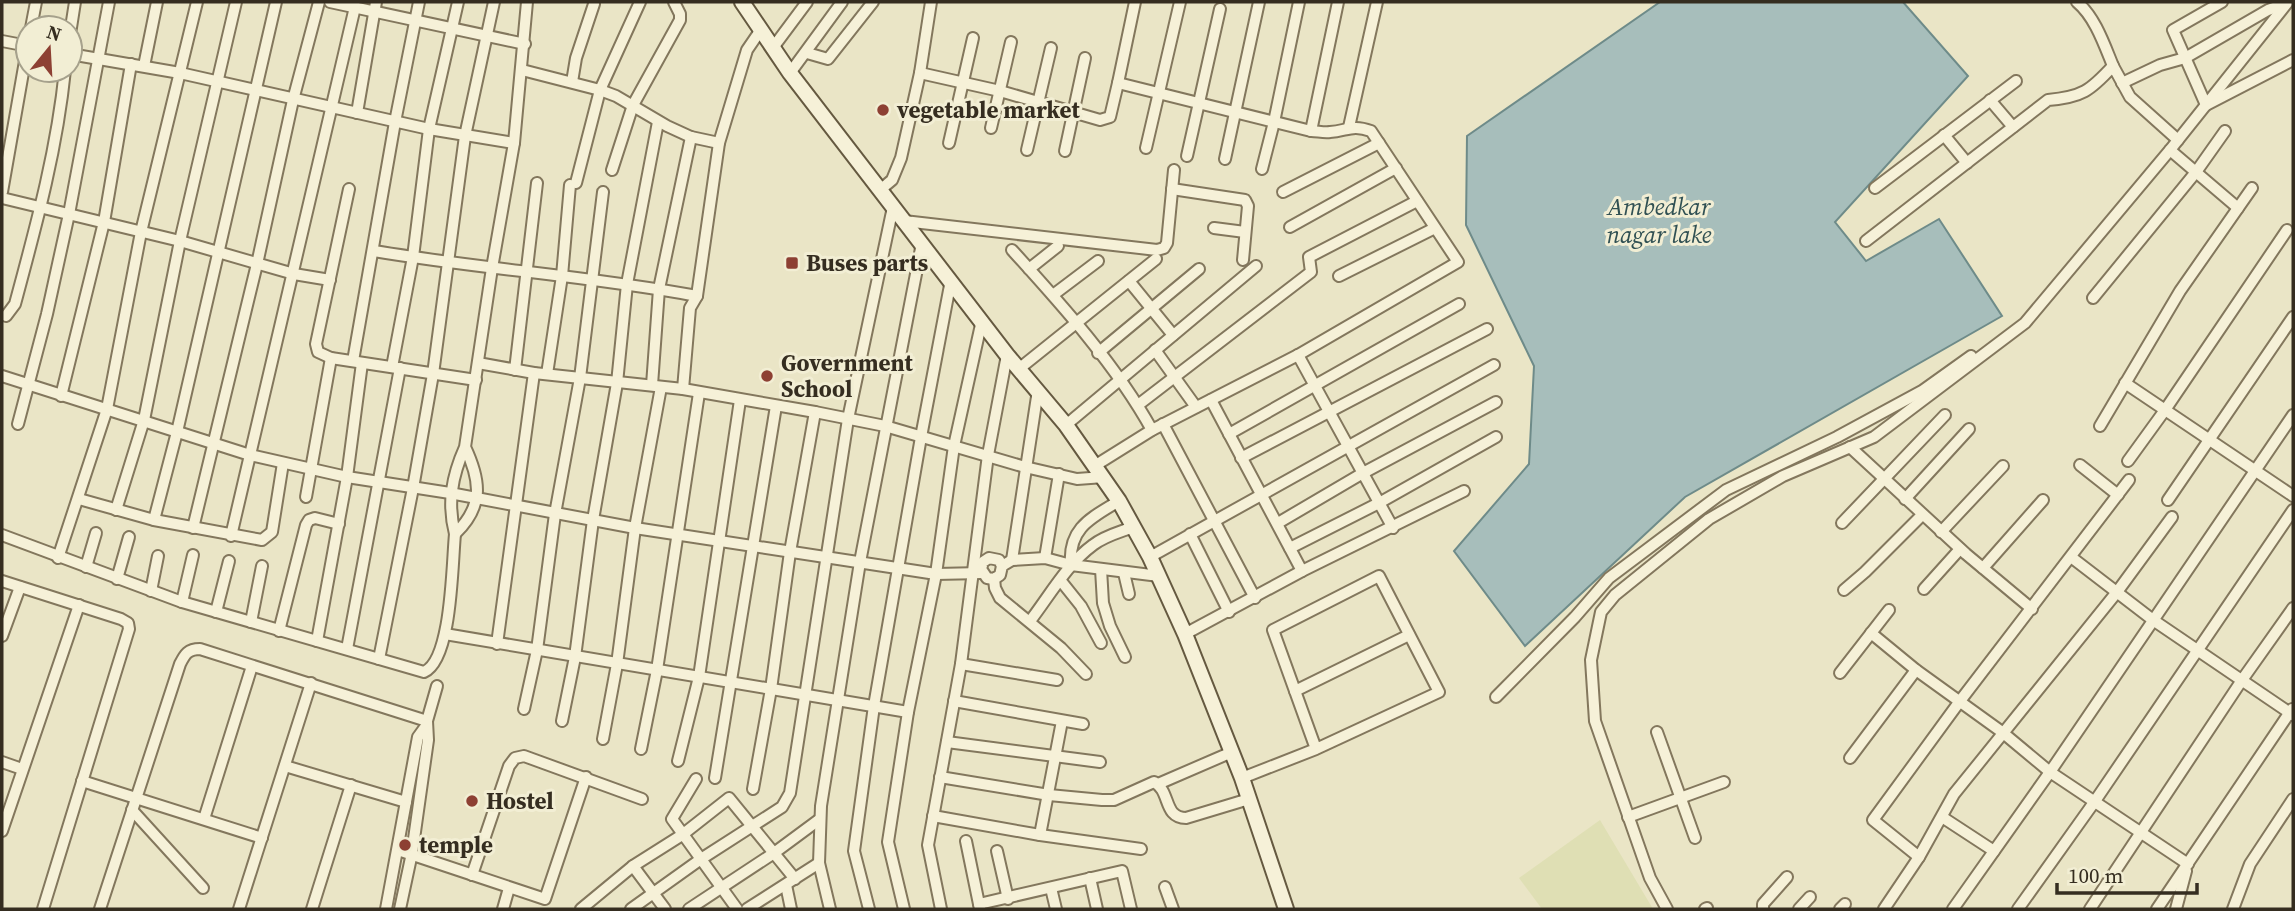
<svg xmlns="http://www.w3.org/2000/svg" width="2295" height="911" font-family="'Source Serif 4',serif">
<rect width="100%" height="100%" fill="#eae5c6"/>
<polygon fill="#dfdfb4" points="1600,820 1653,909 1542,909 1519,878"/>
<polygon fill="#a7bebb" stroke="#6e8b89" stroke-width="2" points="1660,2 1903,2 1968,76 1835,222 1866,261 1939,219 2002,316 1685,497 1525,646 1454,551 1529,464 1534,366 1466,225 1467,136"/>
<g fill="none" stroke-linecap="round" stroke-linejoin="round">
<defs>
<g id="street">
<polyline points="330,2 525,44"/>
<path d="M2077 2C2095 17 2104 44 2113 66"/>
<polyline points="2222,2 2173,30 2206,105 2293,60"/>
<polyline points="31,28 36,2"/>
<polyline points="70,34 75,2"/>
<polyline points="2,41 28,46"/>
<polyline points="772,49 807,2"/>
<polyline points="807,53 828,59 873,2"/>
<polyline points="70,54 180,73 429,129 514,143"/>
<polyline points="144,66 157,2"/>
<polyline points="522,70 600,90 616,96 667,126 691,137 719,143"/>
<polyline points="790,73 842,2"/>
<path d="M920 73 1000 91 1100 120 1110 117 1118 83 1311 131C1317 131 1324 133 1330 132 1347 131 1352 124 1371 131L1458 262 1298 355 1152 430 1096 465"/>
<polyline points="572,82 576,58 594,4"/>
<polyline points="1118,83 1135,2"/>
<polyline points="2122,83 2160,65 2185,58 2268,10 2285,4"/>
<polyline points="1990,100 2013,127"/>
<polyline points="357,113 376,2"/>
<polyline points="1349,127 1377,2"/>
<polyline points="991,128 1011,42"/>
<polyline points="1311,131 1338,2"/>
<polyline points="1944,135 1967,163"/>
<polyline points="949,143 973,38"/>
<polyline points="1146,148 1180,2"/>
<polyline points="1027,150 1051,48"/>
<polyline points="2170,150 2238,208"/>
<polyline points="1065,151 1085,58"/>
<polyline points="1187,156 1220,9"/>
<polyline points="1225,159 1259,2"/>
<polyline points="1262,169 1274,122 1299,2"/>
<polyline points="612,170 633,105 680,20 680,14 674,2"/>
<polyline points="576,183 600,90 640,2"/>
<polyline points="1875,188 2016,81"/>
<polyline points="349,189 316,344 318,352 331,358 476,380"/>
<polyline points="1172,189 1245,200 1248,206 1243,260"/>
<polyline points="880,190 892,180 901,158 920,73 931,2"/>
<polyline points="2,192 28,44"/>
<polyline points="1283,192 1379,143"/>
<polyline points="2,198 180,241 294,274 330,280"/>
<polyline points="904,221 1157,250 1164,248 1167,243 1174,170"/>
<polyline points="1290,227 1396,168"/>
<polyline points="1214,228 1245,232"/>
<path d="M1866 241 2048 100C2082 97 2090 91 2113 66L2130 97 2178 140"/>
<path d="M1012 250C1062 305 1116 365 1152 430"/>
<path d="M374 251C481 269 590 276 697 296"/>
<polyline points="1029,269 1058,246"/>
<polyline points="1339,276 1433,229"/>
<polyline points="1129,281 1173,335"/>
<polyline points="1053,295 1098,261"/>
<polyline points="2093,298 2196,172 2225,131"/>
<path d="M6 316 15 304C36 226 57 150 65 70"/>
<polyline points="1155,350 1196,407"/>
<polyline points="1098,353 1199,269"/>
<polyline points="1298,355 1393,528"/>
<polyline points="353,361 395,122 419,2"/>
<polyline points="478,363 534,373 683,389 815,412 885,426 1025,467 1077,479 1104,477"/>
<polyline points="392,367 413,257 429,129 458,2"/>
<polyline points="1020,368 1156,259"/>
<polyline points="515,370 537,183"/>
<polyline points="547,374 562,276 570,185"/>
<polyline points="2,376 250,455 347,477 450,493 635,528 936,574 982,573"/>
<polyline points="2125,383 2293,496"/>
<polyline points="652,385 659,289 691,137"/>
<polyline points="683,389 690,308 697,296 719,143 747,50 760,31"/>
<polyline points="61,396 104,222 131,64"/>
<polyline points="1211,400 1302,571"/>
<polyline points="1138,405 1311,272 1309,257 1417,201"/>
<polyline points="18,424 47,314 69,214 109,2"/>
<polyline points="1163,424 1255,598"/>
<polyline points="1066,425 1256,266"/>
<polyline points="2100,426 2180,291 2252,188"/>
<polyline points="1229,434 1459,304"/>
<path d="M465 447C481 481 484 506 455 534 447 503 452 476 465 447L492 268 514 143 527 2"/>
<polyline points="1850,447 1966,554 2032,609"/>
<polyline points="1241,458 1487,329"/>
<polyline points="2128,461 2165,410 2287,230"/>
<polyline points="2080,465 2118,495"/>
<polyline points="306,497 331,358"/>
<polyline points="79,499 154,520 262,540 272,532 283,463"/>
<polyline points="1905,499 1969,429"/>
<polyline points="2168,500 2293,317"/>
<polyline points="116,510 144,420 180,241 236,2"/>
<polyline points="154,520 177,432 276,2"/>
<polyline points="1278,523 1363,473 1496,402"/>
<polyline points="1842,523 1945,415"/>
<polyline points="193,528 257,264 293,100 319,2"/>
<polyline points="1941,532 2003,466"/>
<polyline points="1190,534 1229,612"/>
<path d="M2 535 182 602 424 672C452 660 452 564 455 534"/>
<polyline points="231,536 355,7"/>
<polyline points="1290,548 1379,503 1496,437"/>
<polyline points="1150,557 1494,365"/>
<polyline points="2071,557 2153,620 2293,715"/>
<polyline points="58,558 107,409 141,232 197,2"/>
<polyline points="1045,558 1059,474"/>
<polyline points="1012,560 1038,390"/>
<path d="M1071 565C1068 528 1091 518 1119 501"/>
<polyline points="1002,566 999,560 989,558 983,562 981,569 987,578 994,579 1000,575 1002,566 1012,560 1045,558 1071,565 1159,576"/>
<polyline points="86,567 96,533"/>
<polyline points="1983,568 2043,500"/>
<polyline points="1101,569 1103,603 1110,626 1125,657"/>
<polyline points="1124,573 1129,594"/>
<polyline points="117,579 129,537"/>
<polyline points="994,579 995,588 1000,598 1061,648 1086,674"/>
<polyline points="2,581 121,619 128,623 129,629 43,909"/>
<polyline points="1061,581 1081,606 1101,643"/>
<polyline points="1924,589 1960,549"/>
<polyline points="1844,590 1865,572 1922,515"/>
<polyline points="151,591 158,556"/>
<polyline points="182,602 193,555"/>
<polyline points="216,612 229,561"/>
<path d="M1030 621C1050 595 1067 564 1093 545 1104 536 1120 532 1133 527"/>
<polyline points="251,622 262,566"/>
<polyline points="279,631 306,525 309,520 315,518 339,524"/>
<polyline points="1871,633 1916,670 2002,732 2050,772 2188,864"/>
<polyline points="445,634 908,712"/>
<polyline points="1185,634 1302,571 1464,491"/>
<polyline points="2,636 20,587"/>
<polyline points="317,641 347,477 362,363"/>
<polyline points="497,644 534,373"/>
<polyline points="347,649 400,368"/>
<polyline points="379,659 413,488 433,374 465,136 494,2"/>
<polyline points="961,664 1057,680"/>
<polyline points="1840,673 1889,610"/>
<polyline points="1295,691 1409,635"/>
<polyline points="1496,697 1575,617 1609,578 1726,490 1837,437 1922,391 1971,356"/>
<polyline points="954,701 1083,724"/>
<polyline points="524,709 537,650 555,514 580,378 603,192"/>
<polyline points="427,721 437,686"/>
<polyline points="562,721 575,657 593,520 617,383 627,284 658,122"/>
<polyline points="1657,732 1695,838"/>
<polyline points="603,739 617,664 635,528 661,387"/>
<polyline points="947,742 1100,762"/>
<polyline points="641,749 657,670 699,393"/>
<polyline points="1850,758 1916,670"/>
<polyline points="678,761 699,677 740,400"/>
<polyline points="2,762 22,769"/>
<polyline points="285,766 406,802"/>
<path d="M940 777 1049 795 1102 800H1114L1154 782C1171 791 1163 818 1186 818L1249 799"/>
<polyline points="715,778 776,406"/>
<polyline points="1242,778 1316,749 1439,692 1379,576 1273,630 1316,749"/>
<polyline points="696,779 672,819 737,909"/>
<polyline points="82,781 262,838"/>
<polyline points="1158,784 1232,752"/>
<polyline points="753,789 771,689 790,552 815,412"/>
<polyline points="132,810 203,888"/>
<polyline points="933,816 1040,835 1141,849"/>
<polyline points="1628,817 1724,782"/>
<polyline points="1942,817 1994,851"/>
<polyline points="204,819 252,666"/>
<polyline points="2,831 79,605"/>
<polyline points="1040,835 1062,721"/>
<polyline points="966,841 980,909"/>
<polyline points="398,850 545,899 586,777"/>
<polyline points="997,851 1008,899"/>
<polyline points="1919,857 1873,820 1960,701 2129,480"/>
<polyline points="633,866 682,835 729,798 795,879"/>
<polyline points="472,875 509,766 515,758 524,756 642,799"/>
<polyline points="1090,878 1097,909"/>
<polyline points="786,885 791,909"/>
<polyline points="1165,887 1173,909"/>
<polyline points="1051,888 1056,909"/>
<polyline points="979,904 1122,871 1131,909"/>
<path d="M100 909 180 664C185 654 188 649 200 649L427 721 428 740 412 853 400 909"/>
<polyline points="239,909 311,683"/>
<polyline points="312,909 351,785"/>
<polyline points="386,909 418,737 426,726"/>
<polyline points="503,909 509,888"/>
<polyline points="581,909 633,866 665,909"/>
<polyline points="631,909 701,859 782,807 790,793 848,419 893,207"/>
<polyline points="689,909 774,853 820,819"/>
<polyline points="747,909 819,863"/>
<polyline points="830,909 819,863 821,806 860,562 922,243"/>
<polyline points="869,909 854,851 874,706 921,437 951,280"/>
<polyline points="904,909 888,842 908,712 936,574 954,446 982,320"/>
<polyline points="941,909 928,845 961,664 988,455 1007,355"/>
<polyline points="1667,909 1650,878 1595,721 1591,660 1601,612 1615,595 1709,519 1783,476 1874,437 2025,323 2170,150 2288,2"/>
<polyline points="1705,909 1707,908"/>
<polyline points="1763,909 1763,904 1787,877"/>
<polyline points="1799,909 1810,897"/>
<polyline points="1840,909 1845,904"/>
<polyline points="1884,909 1919,857 1954,794 2117,592 2172,517"/>
<polyline points="1953,909 2050,772 2293,415"/>
<polyline points="2018,909 2095,801 2293,510"/>
<polyline points="2090,909 2242,680 2293,608"/>
<polyline points="2157,909 2292,709"/>
<polyline points="2176,909 2186,871"/>
<polyline points="2233,909 2250,864 2293,799"/>
</g>
<polyline id="secondary" points="742,2 790,73 1007,355 1066,425 1119,501 1150,557 1185,634 1242,778 1286,909"/>
</defs>
<use href="#street" stroke="#83775d" stroke-width="14"/>
<use href="#secondary" stroke="#655940" stroke-width="18"/>
<use href="#street" stroke="#f6f1d8" stroke-width="10"/>
<use href="#secondary" stroke="#f6f1d8" stroke-width="14"/>
</g>
<g fill="#8d4033" stroke="#f2eed4" stroke-width="2.5">
<circle cx="883" cy="110" r="7"/>
<rect x="785" y="256" width="14" height="14" rx="3.5"/>
<circle cx="767" cy="376" r="7"/>
<circle cx="472" cy="801" r="7"/>
<circle cx="405" cy="845" r="7"/>
</g>
<g text-anchor="middle" dominant-baseline="central" stroke-width="6" stroke-linejoin="round" paint-order="stroke">
<g font-size="23" font-weight="bold" fill="#352d20" stroke="#f2eed4" text-anchor="start">
<text x="897" y="110">vegetable market</text>
<text x="806" y="263">Buses parts</text>
<text x="781" y="363">Government<tspan x="781" dy="26">School</tspan></text>
<text x="486" y="801">Hostel</text>
<text x="419" y="845">temple</text>
</g>
<g font-size="24" font-style="italic" fill="#305053" stroke="#f2eed4">
<text x="1659" y="206">Ambedkar<tspan x="1659" dy="28">nagar lake</tspan></text>
</g>
</g>
<rect width="2295" height="911" fill="none" stroke="#352d20" stroke-width="7"/>
<g transform="translate(49 49) rotate(18)"><circle r="33" fill="#f2eed4" stroke="#a6a18c" stroke-width="2"/>
<path d="M0-5L12 26L0 18L-12 26Z" fill="#8d4033"/>
<text y="-10" font-size="19" font-weight="bold" text-anchor="middle" fill="#352d20">N</text>
</g>
<path d="M2057 883v10h140v-10" fill="none" stroke="#352d20" stroke-width="3.5"/>
<text x="2068" y="883" font-size="21" fill="#352d20" stroke="#f2eed4" stroke-width="5" paint-order="stroke">100 m</text>
</svg>
